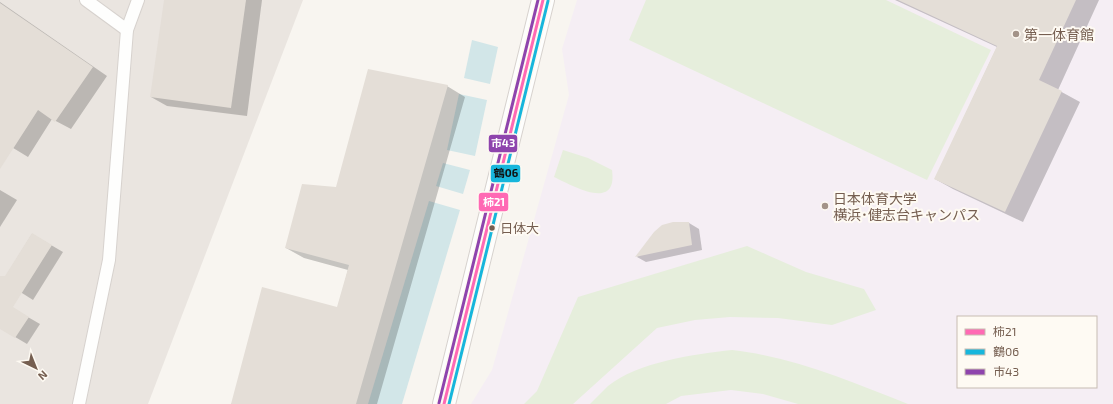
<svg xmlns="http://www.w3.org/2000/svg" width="1113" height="404" font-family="'Exo 2','Noto Sans JP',sans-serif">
<rect width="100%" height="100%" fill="#f8f5f0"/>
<polygon fill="#eae5e0" points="0,0 303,0 148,404 0,404"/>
<path fill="#f5eef4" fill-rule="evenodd" d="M577 0H1113V404H471L492 370 569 95 562 49ZM958 317H1096V387H958Z"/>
<g fill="#e6eedc">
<polygon points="646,0 886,0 991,50 927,180 629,40"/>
<path d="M563 150 588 158 612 170C618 212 573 186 554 177Z"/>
<polygon points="747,246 806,272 864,289 876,310 832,325 778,318 730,317 695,320 657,328 573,404 524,404 537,391 578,297"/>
<path d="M732 350C794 357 850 381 908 404H798L763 394 731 390 681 396 666 404H590C596 398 602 392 608 386 638 362 695 354 732 350Z"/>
</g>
<g fill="#d2e6e8">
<polygon points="472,40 498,47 490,84 464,78"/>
<polygon points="459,94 487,100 475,156 447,150"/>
<polygon points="443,163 470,170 463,194 436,186"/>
<polygon points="429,201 460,210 402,404 368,404"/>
</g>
<g fill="#0003">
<polygon points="165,0 262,0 247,116 167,106 151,97"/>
<polygon points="895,0 1099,0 1058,90 1080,102 1023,222 953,189 935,179 997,47"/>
<polygon points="0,2 107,76 71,129 52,119 28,157 0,140"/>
<polygon points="447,86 465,97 377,404 231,404 338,308 348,270 304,258 286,248 337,188"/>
<polygon points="0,190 17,200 0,227"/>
<polygon points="689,223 699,229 702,250 646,262 637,257 654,233"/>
<polygon points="32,234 63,252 33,300 3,281"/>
<polygon points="0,301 40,324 27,344 0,328"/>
</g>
<g fill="#e4ded7">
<polygon points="164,0 246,0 231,108 150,97"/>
<polygon points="898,0 1076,0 1039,80 1062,91 1005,212 934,179 997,46"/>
<polygon points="0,3 93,67 55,122 38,110 0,169"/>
<polygon points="368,69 448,85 356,404 231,404 262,287 337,307 349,265 285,248 302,184 336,187"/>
<polygon points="673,222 689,222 692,245 635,257 654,232 662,225"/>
<polygon points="32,233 52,245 13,307 29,317 15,338 0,329 0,276 5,276"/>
</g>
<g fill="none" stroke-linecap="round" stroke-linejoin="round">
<defs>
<g id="service">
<polyline points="86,0 127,30"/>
<polyline points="79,404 109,260 127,30 138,0"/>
</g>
<polyline id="tertiary" points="444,404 543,0"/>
</defs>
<use href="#service" stroke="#d7d2ce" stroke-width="14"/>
<use href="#tertiary" stroke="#d7d2ce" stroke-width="24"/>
<use href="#service" stroke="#fefefd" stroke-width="12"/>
<use href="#tertiary" stroke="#fefefd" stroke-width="22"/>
<defs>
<polyline id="bus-1" points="444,404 543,0"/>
<polyline id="bus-2" points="449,404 548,1"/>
<polyline id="bus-3" points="439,403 538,0"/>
</defs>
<use href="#bus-1" stroke="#fefaf3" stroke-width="6"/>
<use href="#bus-2" stroke="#fefaf3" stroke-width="6"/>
<use href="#bus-3" stroke="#fefaf3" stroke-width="6"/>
<use href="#bus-1" stroke="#ff69b4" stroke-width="3"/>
<use href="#bus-2" stroke="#17b6dc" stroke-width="3"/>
<use href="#bus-3" stroke="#8e44ad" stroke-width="3"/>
</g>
<g fill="#a39388" stroke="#fefaf3" stroke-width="1.5">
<circle cx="1016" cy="34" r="4"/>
<circle cx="825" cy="206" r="4"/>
</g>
<circle fill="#755e50" stroke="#fefaf3" stroke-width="1.5" cx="492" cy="228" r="3.5"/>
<g text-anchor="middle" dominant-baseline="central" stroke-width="4" stroke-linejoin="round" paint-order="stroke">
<g font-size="13" fill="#755e50" stroke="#fefaf3" text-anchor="start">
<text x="500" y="228">日体大</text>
</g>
<g font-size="14" fill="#755e50" stroke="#fefaf3" text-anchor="start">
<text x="1024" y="34">第一体育館</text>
<text x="833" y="198">日本体育大学<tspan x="833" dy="16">横浜･健志台キャンパス</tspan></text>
</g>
</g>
<g stroke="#fefaf3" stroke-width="1.5">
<rect x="488" y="134" width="30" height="19" rx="4" fill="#8e44ad"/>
<rect x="490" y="164" width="31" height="19" rx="4" fill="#17b6dc"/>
<rect x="478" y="192" width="31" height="20" rx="4" fill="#ff69b4"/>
</g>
<g font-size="11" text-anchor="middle" font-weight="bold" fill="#fff">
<text x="503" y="147">市43</text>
<text x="494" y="206">柿21</text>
</g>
<g font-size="11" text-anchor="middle" font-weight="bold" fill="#111">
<text x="506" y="177">鶴06</text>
</g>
<rect x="957" y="316" width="140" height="72" fill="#fefaf3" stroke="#c7bcb2"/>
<rect x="965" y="329" width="20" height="6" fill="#ff69b4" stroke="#c7bcb2"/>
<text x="993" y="336" font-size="12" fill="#755e50">柿21</text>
<rect x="965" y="349" width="20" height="6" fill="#17b6dc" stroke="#c7bcb2"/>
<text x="993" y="356" font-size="12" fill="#755e50">鶴06</text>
<rect x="965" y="369" width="20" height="6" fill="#8e44ad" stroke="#c7bcb2"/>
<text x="993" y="376" font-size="12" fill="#755e50">市43</text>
<g transform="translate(36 368) rotate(137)" stroke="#fefaf3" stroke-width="3" paint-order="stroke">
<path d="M0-3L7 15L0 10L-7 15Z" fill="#755e50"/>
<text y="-6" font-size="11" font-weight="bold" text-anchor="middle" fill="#755e50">N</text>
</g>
</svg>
